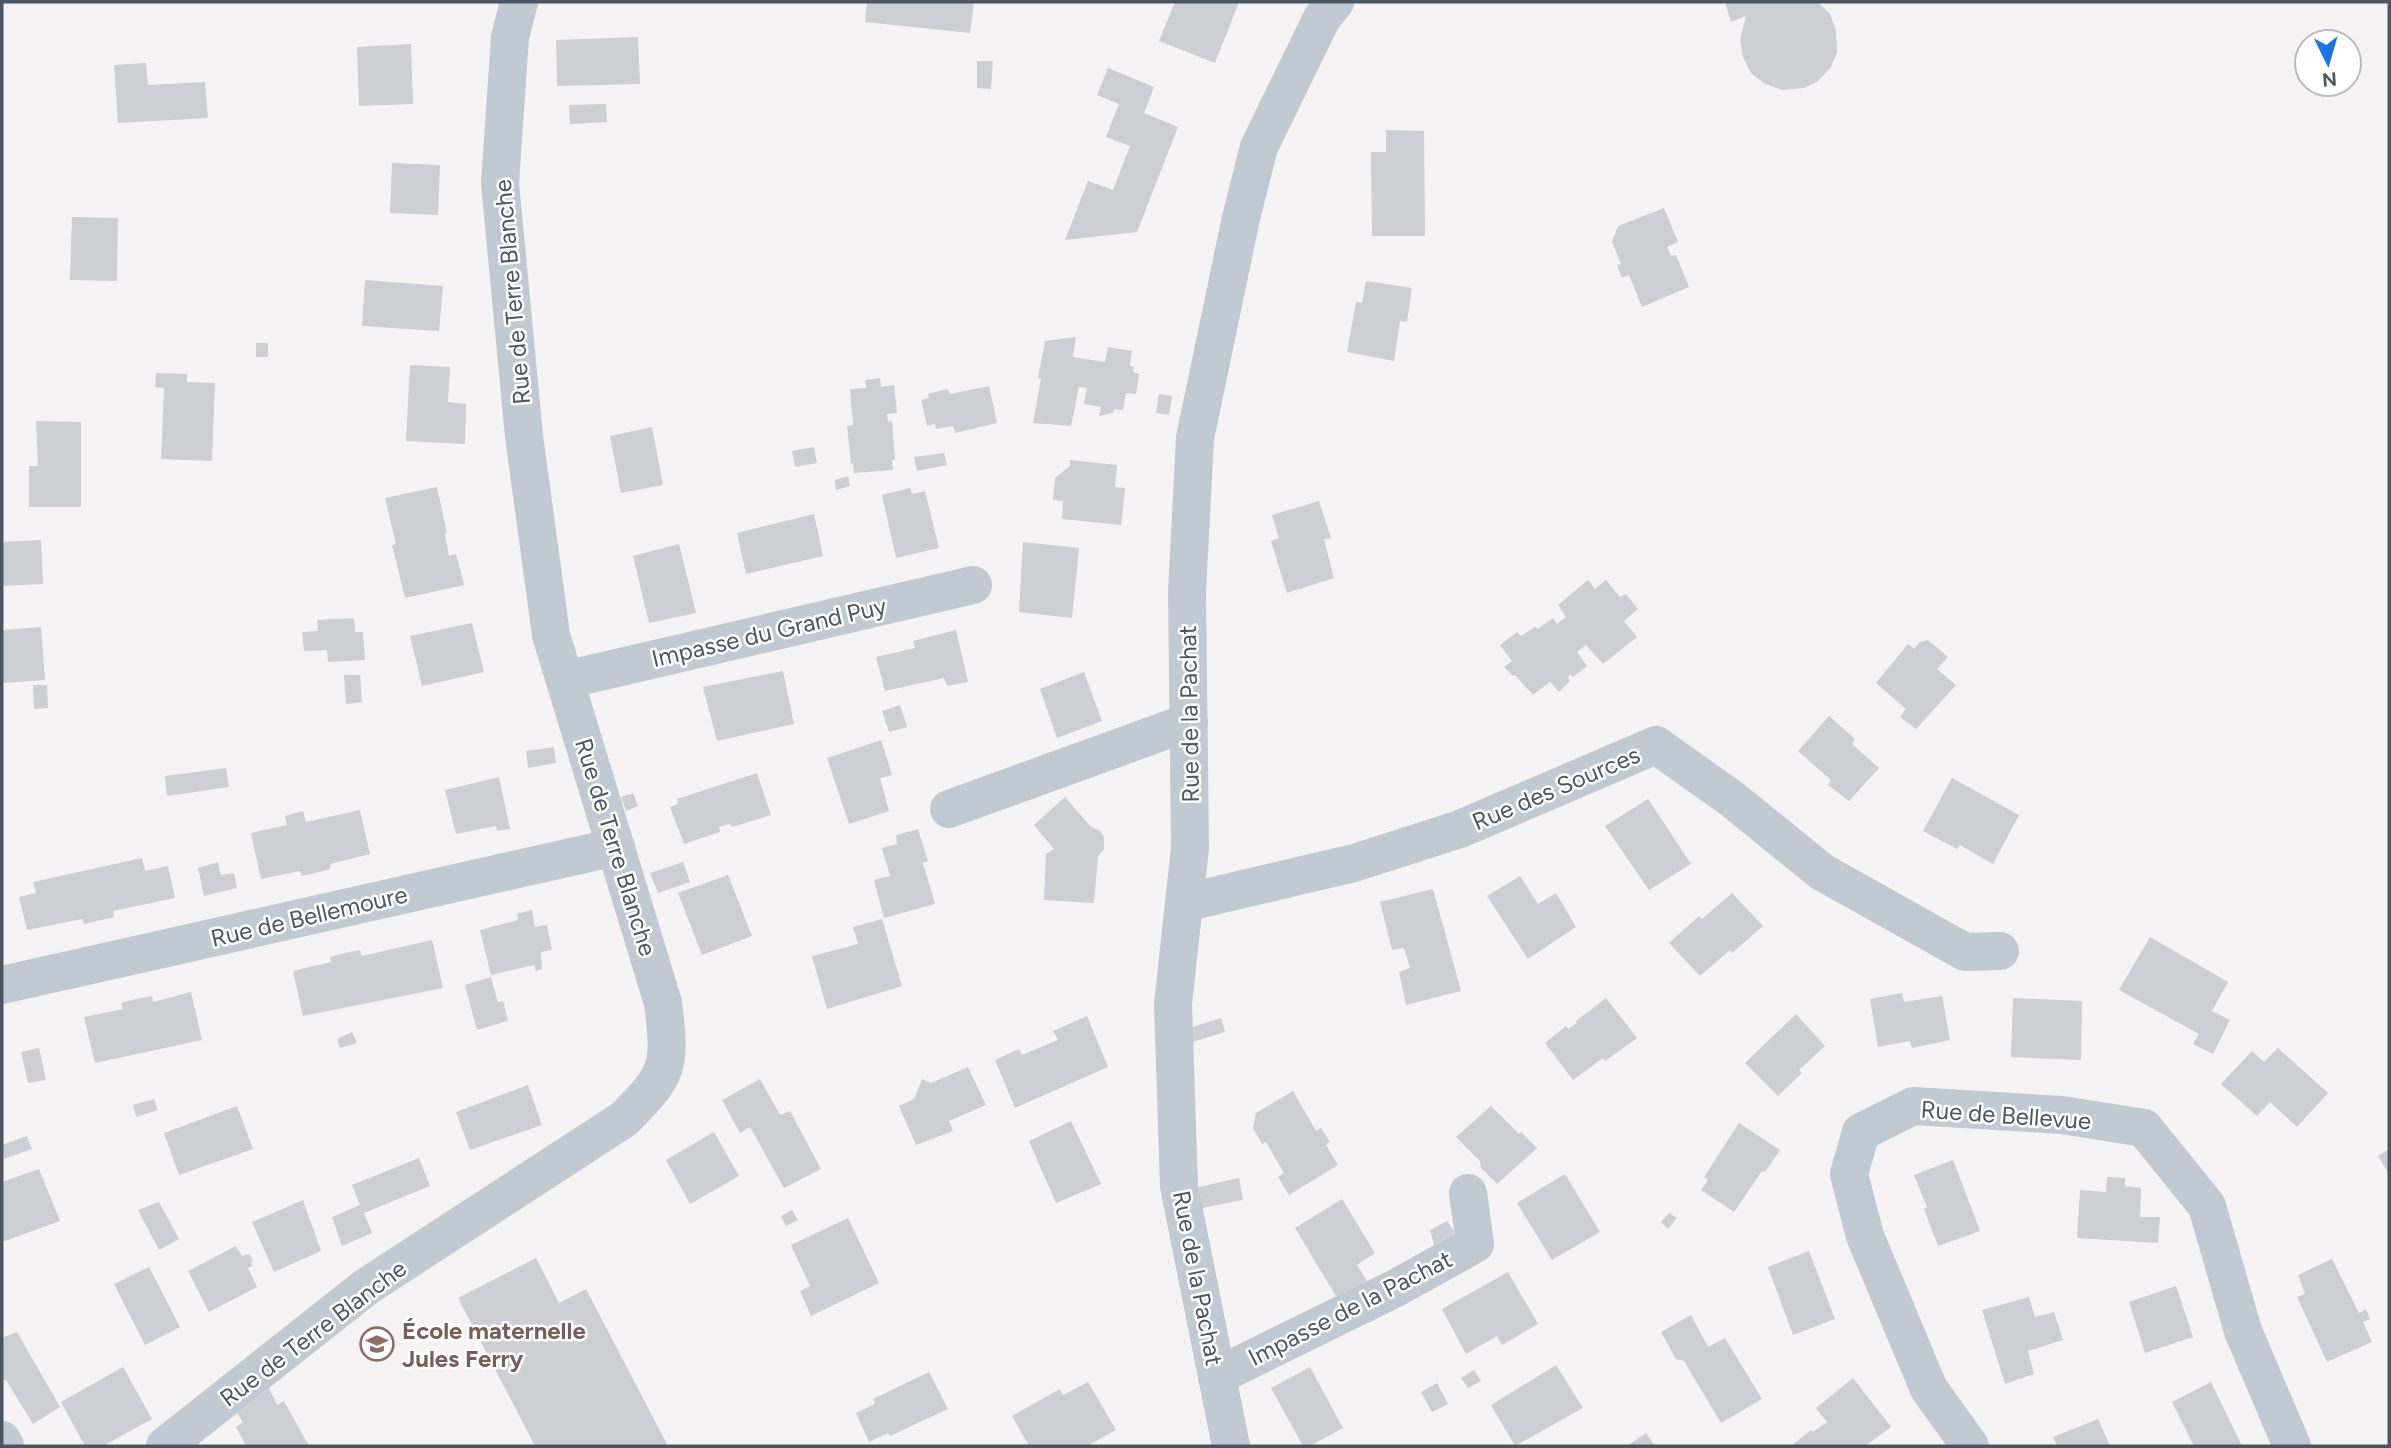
<svg xmlns="http://www.w3.org/2000/svg" width="2391" height="1448" font-family="Figtree,sans-serif">
<rect width="100%" height="100%" fill="#f5f3f3"/>
<g fill="#cdcfd5">
<polygon points="867,2 974,2 970,33 865,22"/>
<polygon points="1175,2 1239,2 1215,63 1159,41"/>
<polygon points="1725,2 1818,2 1830,14 1836,30 1837,52 1831,67 1817,82 1804,88 1783,90 1765,84 1751,73 1743,57 1740,40 1746,16 1731,22"/>
<polygon points="638,37 640,84 557,86 556,40"/>
<polygon points="411,44 413,104 359,106 357,47"/>
<polygon points="977,61 993,61 991,89 977,88"/>
<polygon points="146,63 148,85 205,82 208,118 118,123 114,65"/>
<polygon points="1108,68 1154,87 1144,113 1178,127 1137,232 1065,240 1088,181 1113,190 1130,146 1106,137 1119,104 1097,95"/>
<polygon points="606,104 607,122 570,124 569,105"/>
<polygon points="1386,130 1424,131 1425,236 1372,236 1371,152 1386,152"/>
<polygon points="392,163 440,165 438,215 390,213"/>
<polygon points="1664,208 1678,242 1667,247 1671,256 1676,255 1689,287 1642,307 1629,275 1622,278 1617,265 1621,264 1612,242 1618,226"/>
<polygon points="72,217 118,218 117,281 70,280"/>
<polygon points="365,280 443,286 439,331 362,326"/>
<polygon points="1366,281 1412,288 1407,322 1400,321 1394,361 1347,352 1356,302 1362,303"/>
<polygon points="1076,337 1073,357 1105,362 1108,347 1132,351 1130,366 1134,367 1133,372 1139,374 1136,394 1126,393 1123,410 1114,409 1113,413 1099,416 1101,407 1084,404 1087,388 1079,387 1071,426 1033,423 1041,379 1038,378 1045,341"/>
<rect x="256" y="343" width="12" height="14"/>
<polygon points="410,365 450,367 448,402 466,404 465,444 406,441"/>
<polygon points="156,373 187,374 187,382 215,383 212,461 161,459 164,388 155,387"/>
<polygon points="880,378 881,387 894,385 897,413 887,414 888,422 892,421 895,460 892,460 893,470 854,473 853,463 851,464 847,426 853,425 850,389 866,388 865,380"/>
<polygon points="989,386 997,423 955,433 953,426 936,429 935,424 927,426 921,400 929,398 928,394 948,389 950,394"/>
<polygon points="1159,394 1172,396 1169,415 1156,413"/>
<polygon points="36,421 81,422 81,507 29,507 29,466 38,466"/>
<polygon points="652,427 663,485 621,493 610,436"/>
<polygon points="814,447 817,463 795,467 792,451"/>
<polygon points="944,453 947,465 917,471 914,457"/>
<polygon points="1070,460 1117,465 1115,487 1125,488 1121,525 1062,519 1063,501 1053,500 1055,478 1070,466"/>
<polygon points="848,476 850,486 836,490 835,480"/>
<polygon points="437,487 447,533 445,534 449,556 456,554 464,585 405,598 392,545 396,544 385,498"/>
<polygon points="910,488 912,494 925,491 939,548 896,558 882,495"/>
<polygon points="1319,501 1331,538 1324,539 1334,578 1287,593 1271,541 1279,538 1272,515"/>
<polygon points="814,514 823,556 746,574 737,533"/>
<polygon points="41,540 43,584 2,586 2,542"/>
<polygon points="1023,542 1079,548 1072,618 1019,612"/>
<polygon points="679,544 696,613 649,623 633,556"/>
<polygon points="1588,580 1595,589 1606,580 1620,597 1626,594 1638,609 1624,621 1637,637 1603,664 1586,645 1577,652 1587,666 1573,677 1571,674 1568,677 1570,681 1559,692 1550,682 1533,695 1515,675 1513,676 1504,667 1512,661 1500,645 1517,632 1521,636 1535,627 1538,629 1553,618 1557,624 1566,617 1558,605"/>
<polygon points="354,618 355,632 363,632 365,660 328,662 327,650 304,651 302,632 318,631 317,620"/>
<polygon points="472,623 484,672 422,686 410,636"/>
<polygon points="41,627 45,680 2,683 2,630"/>
<polygon points="956,630 968,682 947,686 944,678 885,691 876,657 915,648 913,641"/>
<polygon points="1928,640 1948,657 1937,669 1956,685 1916,729 1900,717 1906,709 1876,683 1908,644 1914,649 1920,642"/>
<polygon points="783,671 794,724 717,741 703,687"/>
<polygon points="1084,672 1102,721 1057,738 1040,689"/>
<polygon points="344,675 360,675 362,702 346,704"/>
<polygon points="33,685 47,685 48,708 34,709"/>
<polygon points="900,705 907,727 889,732 882,711"/>
<polygon points="1829,716 1855,739 1852,744 1879,768 1849,801 1828,785 1831,780 1798,751"/>
<polygon points="881,740 892,775 880,778 889,811 849,824 827,758"/>
<polygon points="554,747 556,763 528,768 526,751"/>
<polygon points="226,768 229,787 167,796 165,776"/>
<polygon points="757,773 771,815 732,827 730,824 719,827 720,832 684,844 670,807 678,804 677,799"/>
<polygon points="499,777 510,829 497,831 496,826 456,834 445,790"/>
<polygon points="1952,778 2019,815 1993,864 1960,845 1957,849 1923,831"/>
<polygon points="633,793 638,806 626,811 621,797"/>
<polygon points="1065,797 1090,826 1100,831 1104,837 1104,849 1098,856 1094,903 1044,900 1046,854 1054,849 1034,825"/>
<polygon points="1648,799 1691,864 1649,890 1605,826"/>
<polygon points="360,810 370,854 330,864 331,869 302,876 300,871 261,879 251,833 287,825 285,816 303,811 306,822"/>
<polygon points="918,829 928,861 923,863 935,904 884,918 874,880 890,876 882,848 897,844 896,835"/>
<polygon points="142,858 145,871 168,866 175,898 113,911 114,917 84,924 82,919 27,930 19,897 36,893 33,882"/>
<polygon points="218,862 221,875 234,873 237,888 204,896 198,868"/>
<polygon points="683,862 690,882 658,893 650,873"/>
<polygon points="728,875 752,936 702,955 678,893"/>
<polygon points="1520,876 1538,904 1556,893 1576,927 1528,959 1487,896"/>
<polygon points="1433,889 1461,991 1406,1005 1399,972 1410,968 1404,948 1392,950 1380,902"/>
<polygon points="1732,893 1763,926 1732,953 1730,950 1700,976 1669,943 1699,916 1702,919"/>
<polygon points="532,910 535,927 547,925 552,950 541,952 542,969 536,971 534,965 491,975 480,930 518,920 517,914"/>
<polygon points="882,919 902,986 827,1009 812,956 858,944 853,927"/>
<polygon points="2150,937 2228,982 2212,1011 2230,1020 2213,1054 2193,1044 2199,1034 2119,990"/>
<polygon points="432,940 443,988 303,1016 293,971 331,962 330,957 345,953 360,950 362,956"/>
<polygon points="491,977 498,1002 503,1001 508,1021 477,1030 465,985"/>
<polygon points="191,992 202,1040 95,1063 84,1017 123,1009 121,1003 136,999 152,996 153,1002"/>
<polygon points="1902,993 1904,1002 1942,996 1950,1040 1912,1048 1910,1041 1878,1047 1870,999"/>
<polygon points="1606,998 1637,1038 1605,1061 1603,1058 1573,1080 1545,1043 1566,1026 1568,1029 1577,1023 1576,1021"/>
<polygon points="2013,998 2082,1001 2081,1060 2011,1057"/>
<polygon points="1796,1014 1825,1046 1799,1070 1802,1073 1778,1096 1745,1063"/>
<polygon points="1087,1016 1108,1067 1015,1108 995,1060 1019,1049 1022,1055 1058,1040 1053,1031"/>
<polygon points="1221,1018 1225,1032 1192,1042 1189,1028"/>
<polygon points="352,1032 357,1043 340,1048 337,1039"/>
<polygon points="39,1048 46,1080 28,1083 21,1052"/>
<polygon points="2278,1048 2328,1093 2297,1127 2270,1102 2257,1116 2221,1084 2252,1051 2264,1062"/>
<polygon points="968,1067 986,1105 949,1121 953,1131 916,1145 899,1106 914,1099 922,1079 931,1083"/>
<polygon points="760,1079 780,1115 790,1111 821,1169 784,1188 750,1127 740,1133 722,1100"/>
<polygon points="528,1085 542,1125 470,1150 456,1112"/>
<polygon points="1293,1091 1316,1131 1321,1128 1330,1142 1326,1145 1338,1165 1289,1195 1278,1177 1284,1173 1266,1142 1262,1144 1253,1128 1256,1113"/>
<polygon points="154,1099 158,1110 136,1117 133,1105"/>
<polygon points="237,1106 253,1149 179,1175 164,1133"/>
<polygon points="1491,1106 1519,1134 1521,1132 1537,1148 1497,1184 1481,1168 1480,1161 1456,1137"/>
<polygon points="1071,1121 1101,1184 1056,1203 1029,1141"/>
<polygon points="1739,1123 1780,1150 1765,1172 1762,1171 1734,1212 1701,1190 1708,1180 1704,1177"/>
<polygon points="714,1132 739,1176 690,1204 666,1160"/>
<polygon points="27,1136 32,1149 4,1159 2,1145"/>
<polygon points="2389,1149 2389,1175 2378,1156"/>
<polygon points="419,1158 430,1186 364,1213 372,1233 342,1246 332,1217 360,1205 352,1185"/>
<polygon points="1953,1160 1980,1231 1938,1246 1924,1209 1927,1207 1914,1175"/>
<polygon points="39,1169 60,1221 2,1242 2,1182"/>
<polygon points="1565,1174 1600,1232 1552,1260 1517,1203"/>
<polygon points="2107,1177 2125,1178 2125,1186 2141,1188 2140,1217 2160,1217 2158,1243 2077,1238 2080,1190 2106,1192"/>
<polygon points="1239,1178 1243,1200 1202,1208 1199,1187"/>
<polygon points="1342,1199 1375,1253 1357,1265 1367,1281 1337,1298 1295,1228"/>
<polygon points="303,1200 321,1251 274,1272 252,1222"/>
<polygon points="159,1202 179,1239 159,1250 138,1210"/>
<polygon points="792,1210 798,1220 786,1226 781,1216"/>
<polygon points="1669,1213 1677,1218 1668,1229 1661,1222"/>
<polygon points="848,1218 879,1283 811,1316 800,1291 810,1286 791,1245"/>
<polygon points="1447,1221 1455,1233 1434,1245 1430,1230"/>
<polygon points="236,1246 242,1256 249,1254 253,1261 251,1262 252,1266 248,1268 257,1287 209,1312 188,1271"/>
<polygon points="1809,1251 1835,1319 1793,1335 1768,1267"/>
<polygon points="536,1258 559,1303 586,1289 668,1446 535,1446 458,1298"/>
<polygon points="2332,1259 2359,1313 2366,1309 2370,1319 2363,1322 2372,1342 2327,1362 2297,1297 2305,1294 2298,1275"/>
<polygon points="149,1267 180,1327 145,1345 114,1284"/>
<polygon points="1508,1272 1538,1324 1502,1345 1497,1336 1466,1354 1442,1309"/>
<polygon points="2176,1286 2193,1337 2145,1353 2129,1302"/>
<polygon points="2029,1297 2035,1317 2054,1312 2063,1340 2028,1351 2034,1374 2005,1384 1982,1310"/>
<polygon points="1691,1315 1708,1347 1725,1338 1762,1399 1721,1423 1684,1361 1676,1359 1661,1332"/>
<polygon points="17,1332 60,1407 33,1424 6,1380 2,1381 2,1338"/>
<polygon points="1556,1365 1583,1408 1515,1446 1491,1405"/>
<polygon points="123,1367 152,1419 103,1446 85,1446 61,1402"/>
<polygon points="1310,1367 1343,1428 1310,1446 1303,1446 1271,1388"/>
<polygon points="1474,1370 1481,1381 1468,1388 1461,1378"/>
<polygon points="929,1372 948,1409 890,1436 888,1433 869,1442 856,1413 875,1404 873,1399"/>
<polygon points="1853,1378 1891,1427 1865,1446 1791,1446 1811,1430 1813,1432 1827,1422 1816,1408"/>
<polygon points="1088,1382 1116,1430 1087,1446 1029,1446 1012,1416 1060,1389 1063,1395"/>
<polygon points="2211,1382 2225,1411 2242,1446 2194,1446 2172,1402"/>
<polygon points="1437,1383 1448,1404 1432,1412 1421,1392"/>
<polygon points="269,1388 277,1405 284,1401 309,1446 246,1446 236,1427 243,1422 237,1413"/>
<polygon points="2098,1419 2110,1446 2057,1446 2053,1437"/>
<polygon points="1646,1433 1655,1446 1627,1446"/>
</g>
<g fill="none" stroke-linecap="round" stroke-linejoin="round">
<g stroke="#c1cad2" stroke-width="38">
<polyline points="565,680 973,585"/>
<polyline points="949,809 1189,722"/>
<polyline points="1184,903 1354,863 1460,829 1656,745 1732,799 1822,872 1965,952 2000,951"/>
<polyline points="2,985 616,847"/>
<polyline points="1217,1376 1396,1288 1475,1244 1468,1193"/>
<polyline points="2,1440 5,1446"/>
<path d="M165 1446 366 1287 624 1119C669 1074 671 1067 663 1003L551 635 524 436 500 183 510 37 519 2"/>
<polyline points="1231,1446 1179,1186 1173,1004 1190,848 1187,592 1195,438 1241,218 1259,147 1322,18 1335,2"/>
<polyline points="1970,1446 1929,1389 1865,1236 1849,1174 1861,1132 1913,1106 2062,1115 2144,1128 2207,1206 2243,1331 2292,1446"/>
</g>
</g>
<defs>
<symbol id="school-ring" viewBox="-11 -11 22 22"><circle r="9.5" fill="#fff" stroke="#8d6e63" stroke-width="1.5"/><path d="M0-5L7-2L0 1L-7-2ZM-4 1L0 2.5L4 1V4Q0 6-4 4Z" fill="#8d6e63"/></symbol>
</defs>
<g fill-rule="evenodd">
<use href="#school-ring" x="358" y="1325" width="38" height="38"/>
</g>
<g text-anchor="middle" dominant-baseline="central" stroke-width="5" stroke-linejoin="round" paint-order="stroke">
<g font-size="24" fill="#4a5661" stroke="#fff">
<text transform="translate(512 292) rotate(-95)">Rue de Terre Blanche</text>
<text transform="translate(769 632) rotate(-13)">Impasse du Grand Puy</text>
<text transform="translate(1189 714) rotate(-91)">Rue de la Pachat</text>
<text transform="translate(1556 788) rotate(-23)">Rue des Sources</text>
<text transform="translate(616 847) rotate(73)">Rue de Terre Blanche</text>
<text transform="translate(309 916) rotate(-13)">Rue de Bellemoure</text>
<text transform="translate(2006 1115) rotate(4)">Rue de Bellevue</text>
<text transform="translate(1198 1278) rotate(79)">Rue de la Pachat</text>
<text transform="translate(1350 1308) rotate(-27)">Impasse de la Pachat</text>
<text transform="translate(313 1333) rotate(-37)">Rue de Terre Blanche</text>
</g>
<g font-size="24" font-weight="bold" fill="#785e54" stroke="#fff" text-anchor="start">
<text x="402" y="1330">École maternelle<tspan x="402" dy="28">Jules Ferry</tspan></text>
</g>
</g>
<rect width="2391" height="1448" fill="none" stroke="#4a5661" stroke-width="7"/>
<g transform="translate(2328 63) rotate(175)"><circle r="33" fill="#ffffff" stroke="#b7bbc0" stroke-width="2"/>
<path d="M0-5L12 26L0 18L-12 26Z" fill="#1a73e8"/>
<text y="-10" font-size="19" font-weight="bold" text-anchor="middle" fill="#4a5661">N</text>
</g>
</svg>
